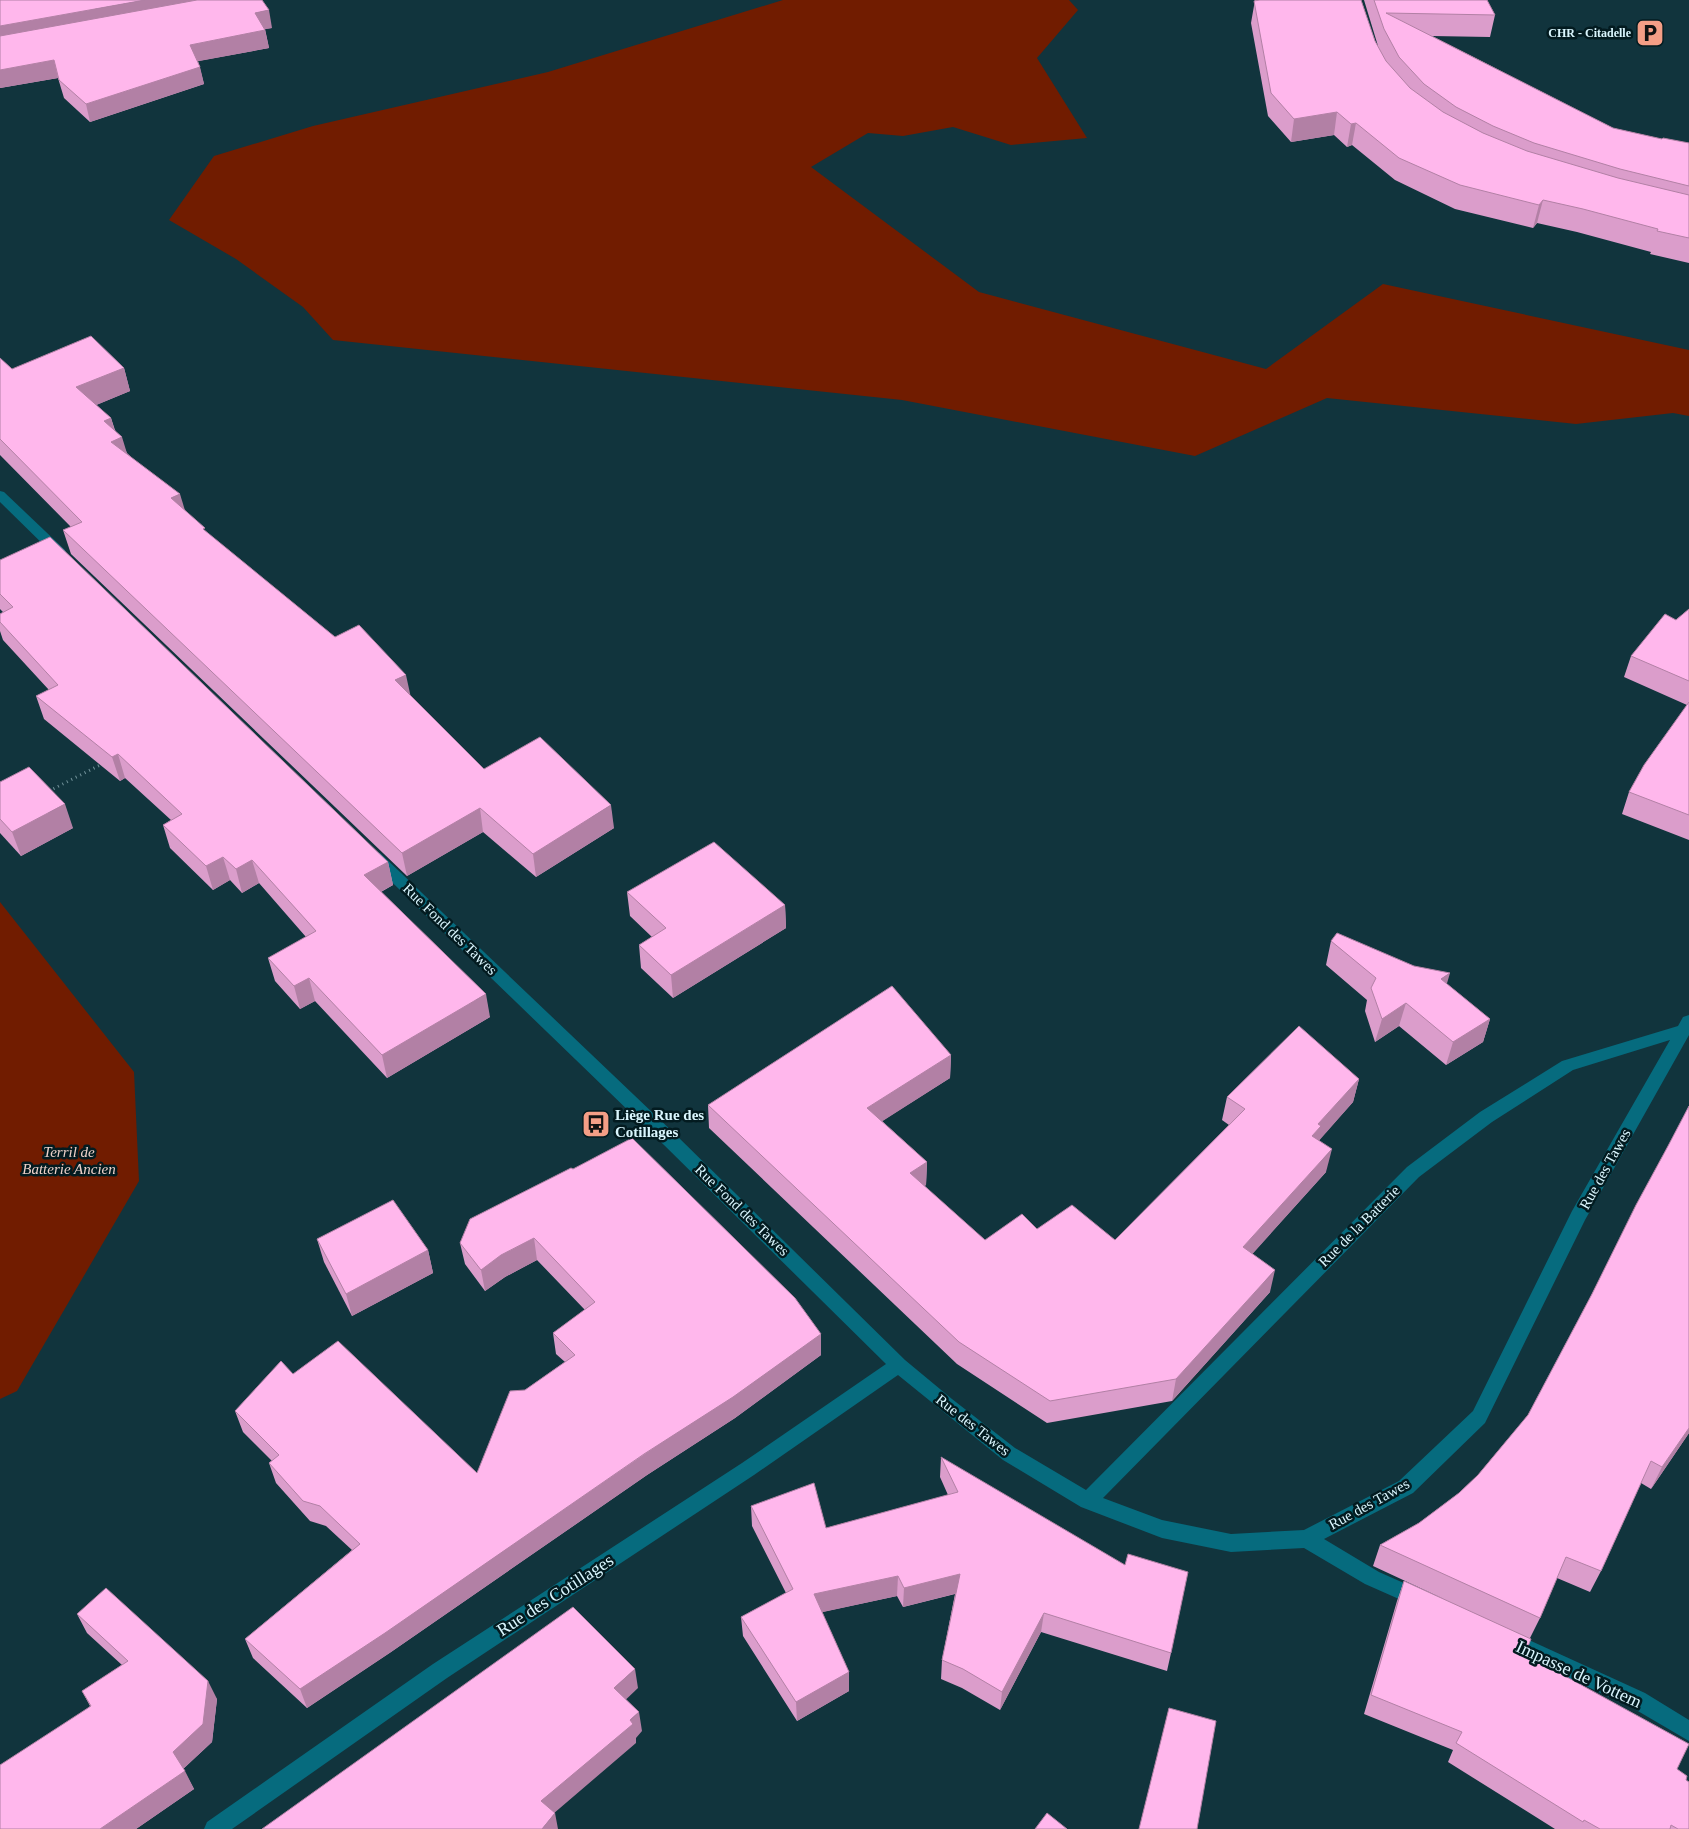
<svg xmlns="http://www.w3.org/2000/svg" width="1689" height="1829" font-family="Georgia,serif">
<rect width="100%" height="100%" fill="#11343d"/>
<g fill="#711c00">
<polygon points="783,0 1069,0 1078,10 1037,58 1087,138 1011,145 953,127 903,136 868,133 811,167 979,292 1266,369 1383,284 1689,350 1689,416 1673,413 1576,424 1327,398 1195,456 902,400 333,340 303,307 236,259 169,220 214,156 313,126 548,72"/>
<polygon points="0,902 134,1072 139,1181 17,1391 0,1399"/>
</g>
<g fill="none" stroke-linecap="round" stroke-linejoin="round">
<polyline stroke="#72929a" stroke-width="3" stroke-dasharray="1 4" stroke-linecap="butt" points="49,791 104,763"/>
<g fill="#066b7e" fill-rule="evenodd">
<polygon points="0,491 4,492 65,550 66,553 65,556 55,556 0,502"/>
<path d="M375 852 380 853 676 1135 905 1360 952 1399 1015 1448 1086 1490 1407 1167 1480 1112 1562 1061 1678 1026 1683 1017 1689 1015V1035L1585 1220 1485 1423 1413 1493 1324 1539 1379 1572 1424 1592 1427 1598 1424 1604 1417 1607 1365 1584 1304 1548 1231 1552 1162 1538 1081 1507 1003 1460 898 1375 754 1475 447 1678 232 1829H204L207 1822 433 1664 742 1463 886 1364 664 1145 370 861 368 857 370 853ZM1670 1040 1572 1211 1473 1411 1399 1481 1304 1530 1231 1534 1162 1520 1103 1498 1419 1177 1492 1122 1573 1070Z"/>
<polygon points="1509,1631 1645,1693 1689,1720 1689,1741 1631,1707 1502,1647 1499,1640 1502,1633"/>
</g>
</g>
<g fill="#db9dcb">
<polygon points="0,0 272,28 265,29 269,48 198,61 204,84 90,122 64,98 58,78 0,88"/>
<polygon points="1255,0 1361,0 1375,41 1378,46 1364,0 1487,0 1495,15 1490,37 1432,36 1613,128 1662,139 1689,143 1689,263 1650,254 1651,252 1577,232 1537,223 1533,228 1455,209 1395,180 1352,145 1347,147 1334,135 1291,142 1268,116 1251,23"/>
<polygon points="0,358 12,369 124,368 130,391 96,405 111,418 115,430 127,453 206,532 335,637 410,695 484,769 614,828 536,877 483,832 407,876 71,554 63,530 71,527 0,455"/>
<polygon points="0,560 388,862 393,885 381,892 490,1017 387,1078 315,1001 300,1009 275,981 268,958 306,937 259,883 242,893 230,880 213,890 170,848 163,825 171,820 125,778 120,781 44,719 36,696 49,690 3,640 0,631 0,614 3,612 0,609"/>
<polygon points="1689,609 1689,840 1622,814 1629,792 1687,705 1624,677 1631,656"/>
<polygon points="0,782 73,828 21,856 0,833"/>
<polygon points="627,892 785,905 786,928 673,998 641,968 639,945 652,937 630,916"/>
<polygon points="1331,941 1447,984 1490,1019 1483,1042 1446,1065 1399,1026 1375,1042 1365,1011 1367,1000 1326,965"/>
<polygon points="951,1055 950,1078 882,1121 927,1162 926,1185 924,1186 985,1240 1037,1229 1115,1240 1229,1125 1222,1120 1227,1097 1359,1079 1353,1102 1319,1140 1326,1172 1252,1254 1270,1292 1172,1401 1047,1423 957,1364 709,1128 708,1105"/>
<polygon points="1689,1106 1689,1433 1651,1489 1641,1483 1601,1571 1590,1592 1557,1578 1540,1618 1530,1638 1525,1654 1677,1769 1686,1780 1689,1829 1555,1829 1448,1762 1453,1750 1364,1714 1397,1601 1404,1581 1444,1599 1373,1566 1380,1545 1419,1523 1459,1493 1478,1475 1528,1415 1592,1294"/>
<polygon points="571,1168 821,1334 821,1355 735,1418 647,1475 391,1652 307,1708 253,1658 245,1639 352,1550 326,1526 310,1521 276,1483 269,1463 272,1461 243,1432 235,1411 293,1374 477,1473 525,1390 565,1362 556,1354 553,1333 585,1310 537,1260 505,1277 485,1291 465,1264 460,1243"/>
<polygon points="317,1239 428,1250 433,1273 352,1316 324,1262"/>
<polygon points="941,1457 1171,1653 1167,1671 1041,1632 1000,1710 962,1688 941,1679 942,1660 955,1594 903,1607 897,1596 822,1612 849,1672 849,1691 797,1721 743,1636 741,1617 786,1593 752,1526 751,1506 826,1528 948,1495 940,1477"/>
<polygon points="77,1614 217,1699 212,1742 183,1769 194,1789 136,1829 0,1829 90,1706 82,1691 122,1665 87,1633"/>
</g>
<g fill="#b280a5">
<polygon points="145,0 244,0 0,44 0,26"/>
<polygon points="269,10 272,28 258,30 255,13"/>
<polygon points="265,30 269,48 194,62 190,45"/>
<polygon points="54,60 58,78 0,88 0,70"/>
<polygon points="200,67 204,84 90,122 86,104"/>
<polygon points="1337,112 1334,135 1291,142 1294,119"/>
<polygon points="1356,123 1352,145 1347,147 1351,124"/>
<polygon points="1543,200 1537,223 1533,228 1539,205"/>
<polygon points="124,368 130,391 82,411 76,387"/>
<polygon points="111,418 117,439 122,437 129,460 118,465 104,421"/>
<polygon points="180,494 187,517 171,498"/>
<polygon points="406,675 411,698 395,680"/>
<polygon points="118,754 125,778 120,781 112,757"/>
<polygon points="65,804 73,828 21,856 12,832"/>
<polygon points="611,805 614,828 536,877 533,854"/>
<polygon points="480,808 483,832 407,876 402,853"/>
<polygon points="223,857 230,880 213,890 206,866"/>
<polygon points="252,860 259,883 242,893 236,869"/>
<polygon points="388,862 393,885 369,898 364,875"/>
<polygon points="785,905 786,928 673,998 671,975"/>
<polygon points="1450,973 1443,997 1441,979"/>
<polygon points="309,978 315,1001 300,1009 294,986"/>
<polygon points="486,994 490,1017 387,1078 382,1055"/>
<polygon points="1406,1003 1399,1026 1375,1042 1382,1019"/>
<polygon points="1490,1019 1483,1042 1446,1065 1453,1042"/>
<polygon points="951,1055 950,1078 867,1131 867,1108"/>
<polygon points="1359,1079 1353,1102 1317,1143 1312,1136 1318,1124"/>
<polygon points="1332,1149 1326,1172 1238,1270 1243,1247"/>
<polygon points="927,1162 926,1185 910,1196 910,1173"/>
<polygon points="534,1238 537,1260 505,1277 485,1291 481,1270 501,1255"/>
<polygon points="428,1250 433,1273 352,1316 346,1294"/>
<polygon points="1275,1270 1270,1292 1172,1401 1176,1379"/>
<polygon points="821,1334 821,1355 735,1418 647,1475 391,1652 307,1708 300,1689"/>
<polygon points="1689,1428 1689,1433 1651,1489 1662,1467"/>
<polygon points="960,1574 958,1593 903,1607 904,1588"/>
<polygon points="898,1576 897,1596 814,1614 814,1594"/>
<polygon points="1044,1613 1041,1632 1000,1710 1002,1692"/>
<polygon points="635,1669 638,1688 617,1708 614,1688"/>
<polygon points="849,1672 849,1691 797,1721 796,1702"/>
<polygon points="208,1681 217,1699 212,1742 182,1770 173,1752"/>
<polygon points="639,1712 642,1731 636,1738 636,1743 546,1820 541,1801"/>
<polygon points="185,1771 194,1789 136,1829 100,1829"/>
<polygon points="555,1813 558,1829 542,1829"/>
</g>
<g fill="#ffb7ec" stroke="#b280a5">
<polygon points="0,0 145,0 0,26"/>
<polygon points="197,0 262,0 269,10 255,13 265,30 190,45 200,67 86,104 59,80 54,60 0,70 0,36"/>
<polygon points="1260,0 1361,0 1375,41 1386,61 1410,88 1443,112 1483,133 1527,151 1618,178 1689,195 1689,238 1657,231 1658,229 1583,209 1543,200 1539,205 1460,185 1399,158 1356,123 1351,124 1337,112 1294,119 1271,93 1254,1"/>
<polygon points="1374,0 1487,0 1495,15 1386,13 1613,128 1662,139 1663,138 1689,143 1689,186 1620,169 1534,143 1493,126 1456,107 1424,84 1399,57 1384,29"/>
<polygon points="91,336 124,368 76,387 111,418 104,421 122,437 111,442 180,494 171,498 205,528 203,529 335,637 359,625 406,675 395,680 484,769 540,737 611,805 533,854 480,808 402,853 63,530 82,522 0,439 0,358 12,369"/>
<polygon points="50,537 388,862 364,875 486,994 382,1055 309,978 294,986 268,958 316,931 252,860 236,869 223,857 206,866 163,825 182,814 118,754 112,757 36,696 58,685 0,622 0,614 13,607 0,594 0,560"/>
<polygon points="1689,609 1689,681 1631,656 1665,614 1676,620"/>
<polygon points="1689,702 1689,815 1629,792 1644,765"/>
<polygon points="29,767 65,804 12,832 0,819 0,782"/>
<polygon points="714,842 785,905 671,975 639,945 666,928 627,892"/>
<polygon points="1337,933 1414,966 1450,973 1441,979 1490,1019 1453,1042 1406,1003 1382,1019 1371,988 1376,978 1331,941"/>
<polygon points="892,986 951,1055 867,1108 927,1162 910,1173 985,1240 1022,1214 1037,1229 1072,1205 1115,1240 1245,1109 1227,1097 1299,1026 1359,1079 1318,1124 1321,1126 1312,1136 1332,1149 1243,1247 1275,1270 1176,1379 1050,1401 959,1342 708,1105"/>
<polygon points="1689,1106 1689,1428 1662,1467 1651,1461 1601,1571 1566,1557 1540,1618 1380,1545 1419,1523 1459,1493 1478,1475 1528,1415 1592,1294 1636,1205 1668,1146"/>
<polygon points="632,1138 795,1298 821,1334 733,1397 644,1454 385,1633 300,1689 245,1639 360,1544 320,1506 303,1501 269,1463 279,1455 235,1411 281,1361 293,1374 338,1341 477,1473 510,1391 525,1390 575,1355 553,1333 595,1302 534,1238 501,1255 481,1270 460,1243 470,1219 571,1168 573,1169"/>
<polygon points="393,1200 428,1250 346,1294 317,1239"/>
<polygon points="941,1457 1125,1565 1128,1554 1188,1572 1171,1653 1044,1613 1002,1692 963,1669 942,1660 960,1574 904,1588 898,1576 814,1594 849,1672 796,1702 741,1617 793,1589 751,1506 814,1483 826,1528 958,1492"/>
<polygon points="1404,1581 1531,1639 1525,1654 1689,1744 1677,1769 1687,1776 1686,1780 1689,1782 1689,1829 1678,1829 1671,1825 1670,1829 1600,1829 1584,1820 1583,1822 1456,1743 1462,1732 1371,1695"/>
<polygon points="106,1588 208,1681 203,1724 173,1752 185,1771 100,1829 0,1829 0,1765 91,1706 82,1691 128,1661 77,1614"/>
<polygon points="573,1607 635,1669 614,1688 639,1712 630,1720 633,1724 541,1801 555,1813 542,1829 262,1829"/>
<polygon points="1169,1708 1216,1721 1197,1829 1139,1829"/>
<polygon points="1047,1813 1067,1829 1035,1829"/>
</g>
<defs>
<symbol id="parking-square" viewBox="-11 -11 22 22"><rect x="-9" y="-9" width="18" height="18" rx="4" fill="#f49e86" stroke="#031b20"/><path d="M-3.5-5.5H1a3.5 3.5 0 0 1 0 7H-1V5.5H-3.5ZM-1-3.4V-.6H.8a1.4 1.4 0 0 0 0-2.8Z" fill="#111"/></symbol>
<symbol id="bus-square" viewBox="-11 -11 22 22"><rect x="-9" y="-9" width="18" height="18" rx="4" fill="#f49e86" stroke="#031b20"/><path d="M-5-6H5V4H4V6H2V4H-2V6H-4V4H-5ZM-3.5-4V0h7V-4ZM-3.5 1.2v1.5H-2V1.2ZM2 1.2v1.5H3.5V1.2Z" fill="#111"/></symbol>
</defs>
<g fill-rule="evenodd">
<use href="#parking-square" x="1634" y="17" width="32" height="32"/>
<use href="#bus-square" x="580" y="1108" width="32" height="32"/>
</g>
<g text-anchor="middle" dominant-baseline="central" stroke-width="5" stroke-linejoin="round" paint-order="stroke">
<g font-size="12" font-weight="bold" fill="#daf6fe" stroke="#031b20" text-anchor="end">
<text x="1631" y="33">CHR - Citadelle</text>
</g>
<g font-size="15" fill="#daf6fe" stroke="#031b20">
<text transform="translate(450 929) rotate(44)">Rue Fond des Tawes</text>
<text transform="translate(1605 1169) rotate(-61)">Rue des Tawes</text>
<text transform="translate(742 1210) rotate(44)">Rue Fond des Tawes</text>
<text transform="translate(1359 1226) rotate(-45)">Rue de la Batterie</text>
<text transform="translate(973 1425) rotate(38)">Rue des Tawes</text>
<text transform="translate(1369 1504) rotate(-29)">Rue des Tawes</text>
</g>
<g font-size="15" font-weight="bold" fill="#daf6fe" stroke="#031b20" text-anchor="start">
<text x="615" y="1115">Liège Rue des<tspan x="615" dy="17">Cotillages</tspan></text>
</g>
<g font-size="15" font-style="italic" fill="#edd1c9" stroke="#031b20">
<text x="69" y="1152">Terril de<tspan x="69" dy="17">Batterie Ancien</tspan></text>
</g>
<g font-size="18" fill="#daf6fe" stroke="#031b20">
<text transform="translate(555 1595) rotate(-33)">Rue des Cotillages</text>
<text transform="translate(1579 1674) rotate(25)">Impasse de Vottem</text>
</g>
</g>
</svg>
